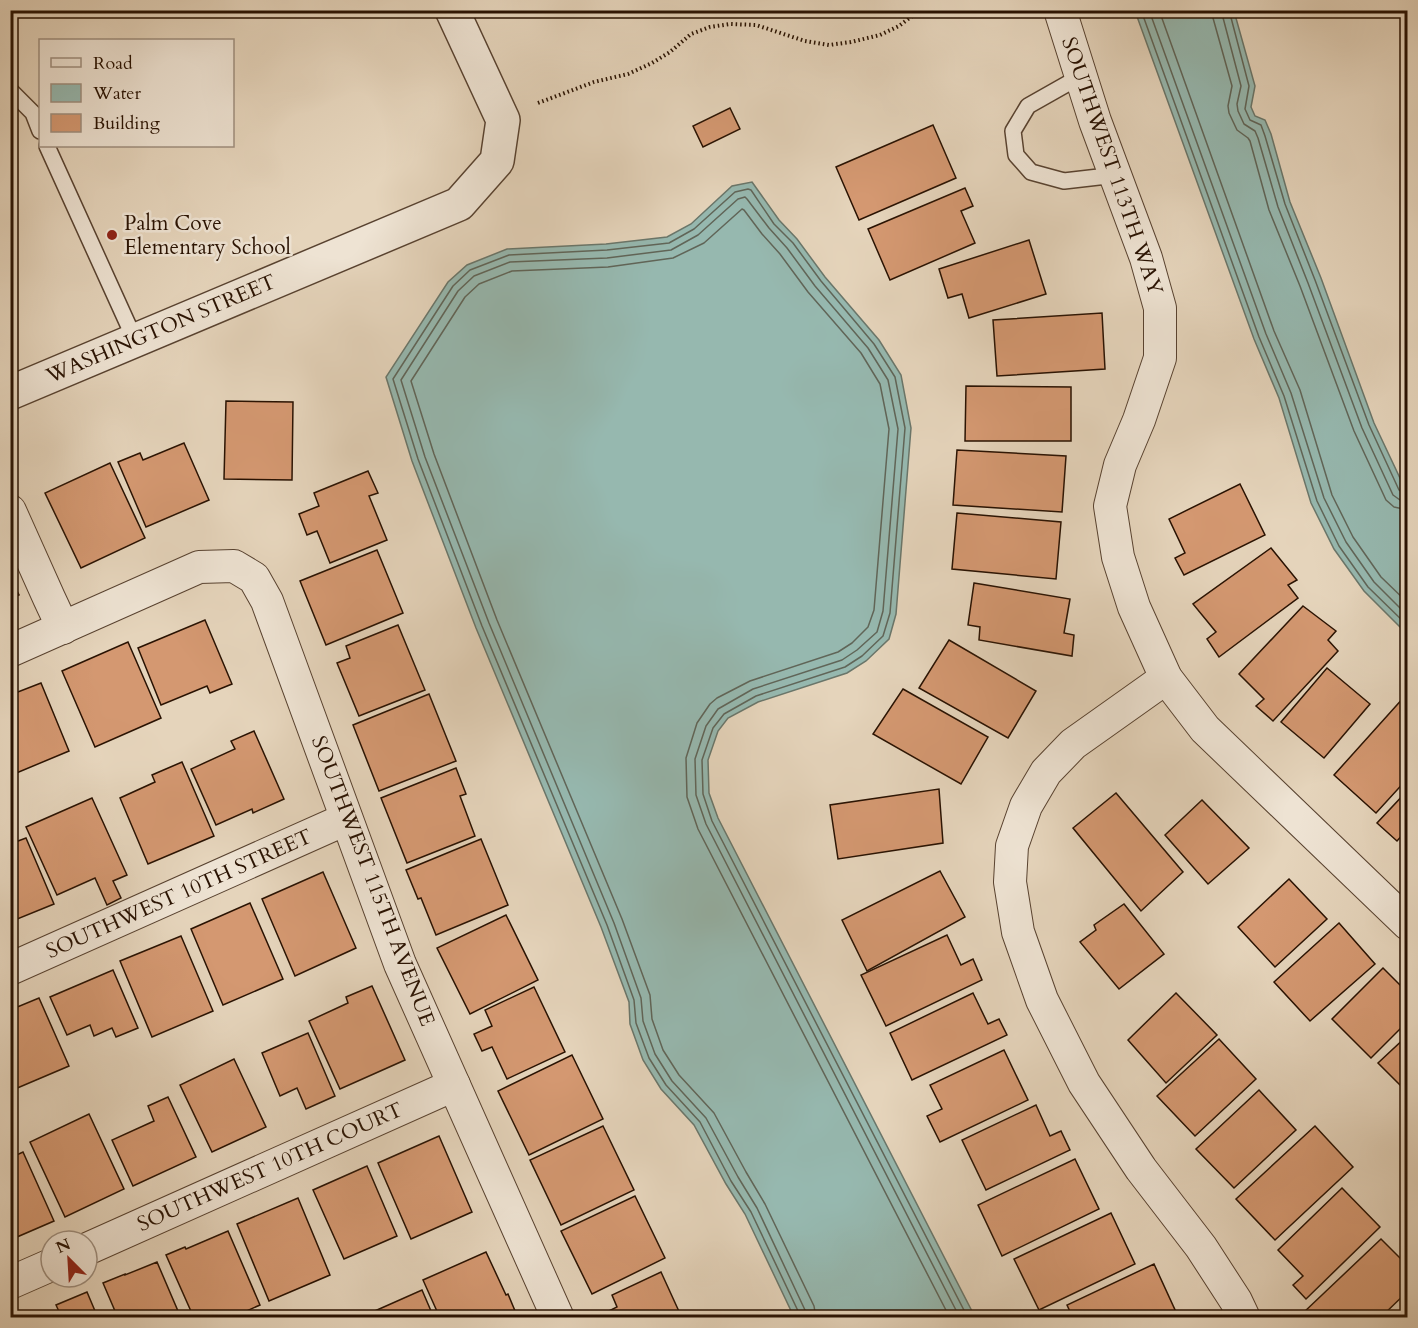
<svg xmlns="http://www.w3.org/2000/svg" width="1418" height="1328" font-family="Cardo,serif">
<rect width="100%" height="100%" fill="#e5d4bb"/>
<filter id="stains"><feTurbulence type="fractalNoise" baseFrequency=".00333" numOctaves="4"/><feColorMatrix values="0 0 0 0 .2 0 0 0 0 .09 0 0 0 0 .02 0 0 0 .5 -.17"/></filter>
<radialGradient id="worn" r=".72"><stop offset=".6" stop-color="#630" stop-opacity="0"/><stop offset="1" stop-color="#630" stop-opacity=".3"/></radialGradient>
<g fill="#96b8af" stroke="#6a766a" stroke-width="1.5">
<polygon points="1135,11 1234,11 1255,86 1251,107 1255,116 1265,120 1271,134 1290,202 1321,278 1374,423 1407,493 1407,634 1364,591 1334,549 1311,503 1279,398 1254,339"/>
<polygon points="752,182 779,220 797,239 825,277 879,340 901,375 911,428 896,614 889,639 866,661 847,673 758,702 728,718 718,731 708,760 709,793 718,818 975,1317 794,1317 745,1214 726,1184 694,1125 661,1089 643,1060 630,1024 629,1002 601,927 476,628 412,461 386,377 448,282 467,265 507,249 606,244 667,237 691,224 732,186"/>
</g>
<g fill="none" stroke-linecap="round" stroke-linejoin="round">
<g stroke="#606558" stroke-width="1.5">
<polyline points="1141,10 1259,337 1284,396 1317,501 1339,546 1368,587 1408,626"/>
<polyline points="1149,10 1266,334 1291,393 1324,498 1346,542 1374,582 1408,616"/>
<polyline points="1159,10 1274,331 1300,390 1332,495 1353,537 1381,577 1408,603"/>
<polyline points="1212,10 1213,18 1232,86 1228,106 1229,113 1237,130 1248,138 1250,141 1269,210 1300,286 1354,431 1386,500 1394,507 1408,510"/>
<polyline points="1221,10 1241,86 1237,104 1238,111 1244,124 1255,131 1258,138 1278,207 1308,283 1362,428 1393,495 1400,500 1408,501"/>
<polyline points="1229,10 1249,86 1245,109 1250,120 1261,125 1265,136 1285,204 1315,280 1369,425 1399,490 1403,493 1408,494"/>
<polyline points="799,1318 799,1313 751,1212 731,1181 700,1122 666,1085 649,1058 636,1023 634,1000 607,925 482,626 418,459 393,379 453,286 470,270 509,255 607,250 669,243 694,229 735,192 748,189 751,190 774,224 793,243 821,281 874,344 895,377 905,428 890,613 883,636 862,656 845,667 756,696 724,714 713,728 702,760 703,794 712,821 968,1318"/>
<polyline points="807,1318 805,1310 757,1208 738,1177 706,1118 672,1081 655,1054 643,1021 641,998 614,923 489,623 425,457 401,380 458,291 474,276 510,262 607,258 671,250 698,235 738,199 745,197 747,199 769,228 787,248 815,286 868,348 888,380 898,429 883,611 877,632 857,650 842,660 753,689 718,709 706,726 695,759 696,795 706,824 960,1318"/>
<polyline points="816,1318 814,1306 765,1204 746,1172 714,1113 679,1075 663,1050 652,1019 650,995 622,919 497,620 434,454 411,381 465,297 479,284 512,271 608,267 673,258 704,243 742,209 744,210 762,234 780,254 808,292 861,353 880,384 889,429 874,610 868,627 852,643 838,652 750,681 717,698 710,704 697,723 686,758 687,797 698,829 950,1318"/>
</g>
</g>
<g fill="#d49871" stroke="#291202" stroke-width="1.5">
<polygon points="730,108 740,129 703,147 693,126"/>
<polygon points="933,125 956,178 859,220 836,167"/>
<polygon points="965,188 973,206 961,211 975,243 890,280 868,229"/>
<polygon points="1029,240 1046,294 969,318 962,294 948,298 939,269"/>
<polygon points="1102,313 1105,369 997,376 993,320"/>
<polygon points="966,386 1071,387 1071,441 965,441"/>
<polygon points="226,401 293,402 292,480 224,479"/>
<polygon points="184,443 209,500 146,527 118,462 140,453 143,460"/>
<polygon points="957,450 1066,456 1062,512 953,505"/>
<polygon points="110,463 145,538 81,568 45,493"/>
<polygon points="368,471 378,493 369,496 387,540 330,563 317,531 307,535 299,514 319,506 314,493"/>
<polygon points="1240,484 1265,535 1184,575 1175,558 1185,553 1169,519"/>
<polygon points="957,513 1061,522 1056,579 952,569"/>
<polygon points="1271,548 1297,580 1288,585 1298,598 1219,657 1207,639 1216,632 1193,604"/>
<polygon points="377,550 403,613 326,645 300,581"/>
<polygon points="10,577 19,595 10,599"/>
<polygon points="974,583 1070,599 1064,633 1074,635 1072,656 979,640 980,627 968,625"/>
<polygon points="1303,606 1336,631 1328,640 1338,651 1273,721 1256,706 1264,699 1239,674"/>
<polygon points="205,620 232,684 210,693 207,686 161,705 138,648"/>
<polygon points="398,625 425,690 359,716 337,663 350,658 346,646"/>
<polygon points="949,640 1036,691 1008,738 919,688"/>
<polygon points="128,642 161,718 95,747 62,671"/>
<polygon points="1327,668 1370,704 1324,758 1281,722"/>
<polygon points="41,683 69,751 14,774 10,766 10,695"/>
<polygon points="903,689 988,737 961,784 873,734"/>
<polygon points="429,694 456,761 379,791 353,725"/>
<polygon points="1405,696 1408,698 1408,778 1376,813 1334,775"/>
<polygon points="254,731 284,799 253,813 252,809 216,825 191,769 235,749 231,741"/>
<polygon points="182,762 214,836 148,864 120,798 155,782 152,775"/>
<polygon points="456,768 466,794 460,796 475,836 407,863 381,798"/>
<polygon points="939,789 943,843 838,859 830,805"/>
<polygon points="1408,790 1408,832 1406,831 1397,841 1377,823"/>
<polygon points="1116,793 1183,872 1141,911 1073,828"/>
<polygon points="92,798 127,875 113,881 121,898 107,905 95,878 57,895 26,827"/>
<polygon points="1202,800 1249,848 1208,884 1165,835"/>
<polygon points="26,838 54,904 10,922 10,844"/>
<polygon points="481,839 508,905 436,935 421,898 418,899 406,870"/>
<polygon points="940,871 965,917 867,971 842,920"/>
<polygon points="323,872 356,948 295,976 262,899"/>
<polygon points="1289,879 1327,919 1275,967 1238,927"/>
<polygon points="250,903 283,979 223,1005 191,929"/>
<polygon points="1124,904 1164,954 1119,989 1080,942 1096,930 1094,925"/>
<polygon points="506,915 538,980 470,1014 437,948"/>
<polygon points="1339,923 1375,964 1310,1021 1274,982"/>
<polygon points="947,935 961,965 973,959 982,980 886,1026 861,975"/>
<polygon points="181,936 213,1011 152,1037 120,961"/>
<polygon points="1383,968 1408,993 1408,1021 1371,1058 1332,1019"/>
<polygon points="113,970 138,1028 116,1037 112,1028 94,1036 90,1025 67,1035 50,997"/>
<polygon points="372,986 405,1060 340,1089 309,1021 348,1003 346,997"/>
<polygon points="534,987 565,1052 507,1079 492,1047 482,1051 474,1034 492,1026 485,1010"/>
<polygon points="973,993 988,1024 999,1019 1007,1035 912,1080 890,1033"/>
<polygon points="1176,993 1217,1035 1166,1083 1128,1040"/>
<polygon points="39,998 69,1066 15,1089 10,1079 10,1010"/>
<polygon points="308,1033 335,1096 306,1109 297,1088 280,1096 262,1053"/>
<polygon points="1408,1035 1408,1093 1378,1063"/>
<polygon points="1219,1039 1256,1079 1195,1136 1157,1096"/>
<polygon points="1004,1050 1028,1100 940,1142 927,1116 942,1109 930,1085"/>
<polygon points="572,1055 603,1119 529,1155 498,1091"/>
<polygon points="234,1059 266,1127 212,1152 180,1085"/>
<polygon points="1259,1090 1296,1130 1234,1188 1196,1149"/>
<polygon points="168,1097 196,1157 133,1186 112,1140 154,1121 148,1106"/>
<polygon points="1036,1105 1050,1136 1061,1131 1070,1150 986,1190 962,1140"/>
<polygon points="89,1114 124,1189 65,1217 30,1142"/>
<polygon points="603,1126 634,1190 561,1225 530,1160"/>
<polygon points="1315,1126 1353,1167 1275,1240 1236,1199"/>
<polygon points="439,1136 472,1212 411,1239 378,1163"/>
<polygon points="23,1152 54,1221 10,1240 10,1158"/>
<polygon points="1075,1159 1099,1209 1002,1256 978,1205"/>
<polygon points="367,1166 397,1236 344,1259 313,1190"/>
<polygon points="1342,1188 1380,1227 1306,1299 1293,1285 1303,1276 1278,1250"/>
<polygon points="635,1196 665,1258 592,1294 561,1231"/>
<polygon points="298,1198 330,1275 269,1301 237,1224"/>
<polygon points="1111,1213 1135,1264 1039,1310 1014,1259"/>
<polygon points="228,1231 260,1305 231,1318 194,1318 166,1255 185,1247 186,1249"/>
<polygon points="1381,1239 1408,1266 1408,1291 1380,1318 1307,1318 1303,1313"/>
<polygon points="486,1252 506,1295 508,1294 518,1318 440,1318 423,1280"/>
<polygon points="157,1262 181,1318 118,1318 103,1283 125,1274 125,1275"/>
<polygon points="1154,1264 1176,1312 1164,1318 1073,1318 1067,1305"/>
<polygon points="661,1272 682,1318 602,1318 601,1315 617,1307 612,1295"/>
<polygon points="422,1290 434,1318 369,1318 368,1314"/>
<polygon points="87,1292 98,1318 62,1318 56,1305"/>
</g>
<g fill="none" stroke-linecap="round" stroke-linejoin="round">
<defs>
<g id="service">
<polyline points="1081,76 1028,106 1013,131 1016,155 1031,172 1064,181 1116,175"/>
<polyline points="10,90 33,113 40,131"/>
<polyline points="47,146 135,340"/>
</g>
<g id="minor">
<polyline points="1060,10 1095,121 1146,258 1160,308 1160,358 1139,420 1120,465 1110,506 1118,557 1134,607 1166,678 1205,729 1408,924"/>
<polyline points="10,511 49,598 63,628"/>
<polyline points="10,651 199,567 234,566 254,578 267,601 400,964 558,1318"/>
<polyline points="1166,678 1073,744 1046,772 1026,806 1012,846 1010,882 1018,932 1042,1000 1084,1083 1141,1169 1201,1247 1236,1301 1244,1318"/>
<polyline points="10,969 346,819"/>
<polyline points="87,1249 454,1085"/>
<polyline points="10,1283 51,1265"/>
</g>
<polyline id="tertiary" points="10,393 459,204 497,161 503,120 452,10"/>
</defs>
<use href="#service" stroke="#584230" stroke-width="18"/>
<use href="#minor" stroke="#584230" stroke-width="34"/>
<use href="#tertiary" stroke="#584230" stroke-width="36"/>
<polyline stroke="#291202" stroke-width="4" stroke-dasharray="1.5 3" stroke-linecap="butt" points="538,103 594,82 628,74 652,63 670,52 691,34 710,27 730,24 756,25 805,41 829,45 851,42 880,35 899,26 920,10"/>
<use href="#service" stroke="#eee3d3" stroke-width="15"/>
<use href="#minor" stroke="#eee3d3" stroke-width="32"/>
<use href="#tertiary" stroke="#eee3d3" stroke-width="33"/>
</g>
<circle fill="#8f2418" stroke="#eee3d3" stroke-width="2" cx="112" cy="235" r="6"/>
<g text-anchor="middle" dominant-baseline="central" stroke-width="5" stroke-linejoin="round" paint-order="stroke">
<g font-size="21" fill="#291202" stroke="#eee3d3">
<text transform="translate(1112 166) rotate(71)">SOUTHWEST 113TH WAY</text>
<text transform="translate(161 329) rotate(-23)">WASHINGTON STREET</text>
<text transform="translate(373 881) rotate(69)">SOUTHWEST 115TH AVENUE</text>
<text transform="translate(179 894) rotate(-24)">SOUTHWEST 10TH STREET</text>
<text transform="translate(270 1167) rotate(-24)">SOUTHWEST 10TH COURT</text>
</g>
<g font-size="21" fill="#291202" stroke="#eee3d3" text-anchor="start">
<text x="124" y="223">Palm Cove<tspan x="124" dy="24">Elementary School</tspan></text>
</g>
</g>
<rect width="1418" height="1328" fill="none" stroke="#e5d4bb" stroke-width="36"/>
<rect x="12" y="12" width="1394" height="1304" fill="none" stroke="#291202" stroke-width="3"/>
<rect x="18" y="18" width="1382" height="1292" fill="none" stroke="#291202" stroke-width="1.5"/>
<rect x="39" y="39" width="195" height="108" fill="#eee3d3" stroke="#9f8f7f" stroke-width="1.5"/>
<rect x="51" y="58" width="30" height="9" fill="#eee3d3" stroke="#9f8f7f" stroke-width="1.5"/>
<text x="93" y="69" font-size="18" fill="#291202">Road</text>
<rect x="51" y="84" width="30" height="18" fill="#96b8af" stroke="#9f8f7f" stroke-width="1.5"/>
<text x="93" y="99" font-size="18" fill="#291202">Water</text>
<rect x="51" y="114" width="30" height="18" fill="#d49871" stroke="#9f8f7f" stroke-width="1.5"/>
<text x="93" y="129" font-size="18" fill="#291202">Building</text>
<g transform="translate(69 1259) rotate(336)"><circle r="28" fill="#eee3d3" stroke="#9f8f7f" stroke-width="1.5"/>
<path d="M0-4.5L10 22L0 15L-10 22Z" fill="#8f2418"/>
<text y="-9" font-size="16" font-weight="bold" text-anchor="middle" fill="#291202">N</text>
</g>
<rect width="100%" height="100%" filter="url(#stains)"/>
<rect width="100%" height="100%" fill="url(#worn)"/>
</svg>
